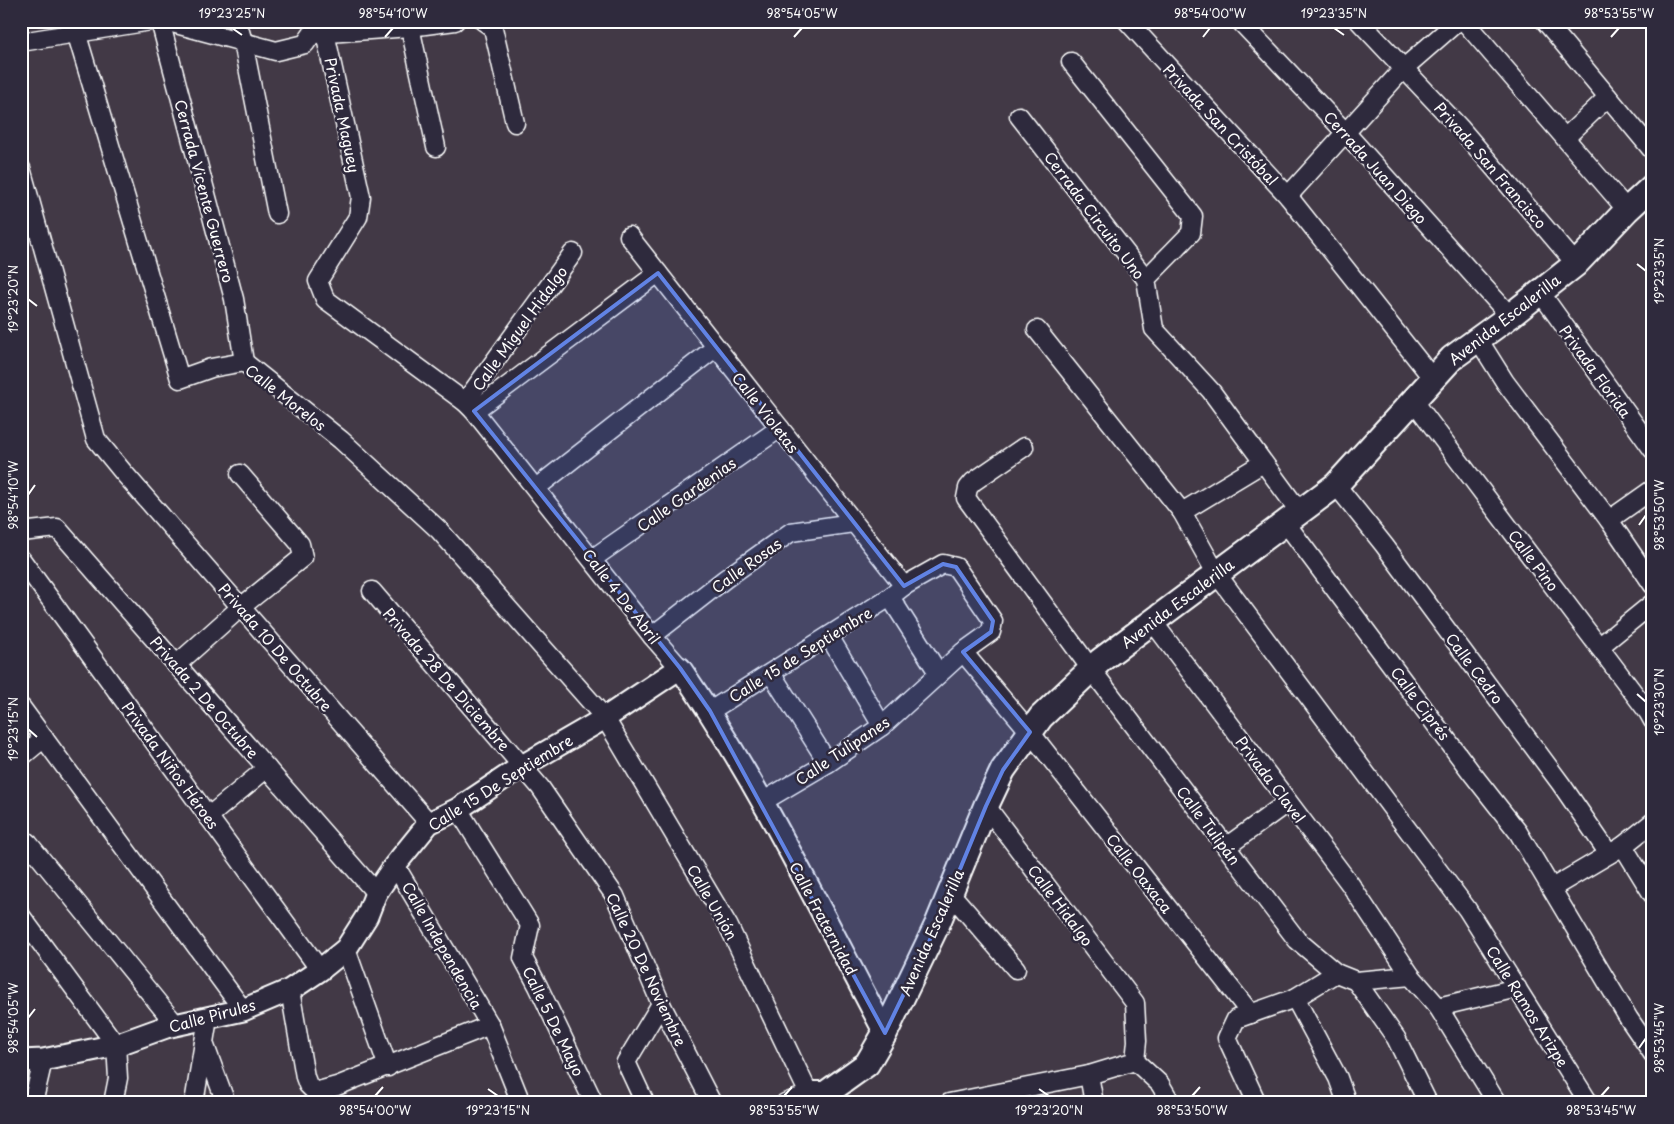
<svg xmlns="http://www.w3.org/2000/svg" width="1674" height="1124" font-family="'Playpen Sans',sans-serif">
<rect width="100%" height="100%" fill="#423946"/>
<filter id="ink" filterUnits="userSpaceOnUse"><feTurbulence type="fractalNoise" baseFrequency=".02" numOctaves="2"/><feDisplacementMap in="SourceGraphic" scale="10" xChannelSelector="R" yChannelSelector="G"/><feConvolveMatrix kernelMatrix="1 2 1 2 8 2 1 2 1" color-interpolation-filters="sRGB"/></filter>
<g filter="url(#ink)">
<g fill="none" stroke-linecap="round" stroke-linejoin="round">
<defs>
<g id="minor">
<polyline points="160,21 234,299 244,362"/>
<polyline points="165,21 276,51 305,44 312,34 318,21"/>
<polyline points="237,21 243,42 277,214"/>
<polyline points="483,21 493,28 515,123"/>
<polyline points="1127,21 1288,196 1433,379"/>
<polyline points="1240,21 1345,132 1510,316"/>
<polyline points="1359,21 1461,129 1576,264"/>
<polyline points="1464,21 1627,210"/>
<polyline points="1545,21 1653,151"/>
<polyline points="410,27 436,147"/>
<polyline points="76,32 180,379 211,368 244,362 341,440 439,530 605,718 728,925 809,1094 785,1103"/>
<polyline points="325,33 361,197 358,217 318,281 325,299 465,402 474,411 652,636 680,668"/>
<polyline points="315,34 410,27 455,21"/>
<polyline points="21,42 151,21"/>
<polyline points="1071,62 1193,216 1191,233 1146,279"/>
<polyline points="1019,116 1146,279 1154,329 1211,391 1299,511"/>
<polyline points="1565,138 1608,97"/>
<polyline points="21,168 96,439 123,472 429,823"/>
<polyline points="1288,196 1404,68 1458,21"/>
<polyline points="629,236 904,586"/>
<polyline points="1540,292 1653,450"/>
<polyline points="1037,330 1182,512"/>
<polyline points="1478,339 1505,382 1609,520 1653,585"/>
<polyline points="1413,400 1648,712 1653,721"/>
<polyline points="465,402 573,253"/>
<polyline points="474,411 658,273"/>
<polyline points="1024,447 973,482 968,488 966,498 1091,669 1297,940 1336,973 1356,981 1396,1038 1428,1103"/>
<polyline points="1263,463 1182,512 1216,573 1467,909 1589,1103"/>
<polyline points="1336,485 1384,545 1561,784 1609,854"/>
<polyline points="536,488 715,348"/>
<polyline points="1609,520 1653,489"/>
<polyline points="1285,522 1471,772 1518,832 1629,1019 1653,1054"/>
<polyline points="21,532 57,528 376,893"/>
<polyline points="21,559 320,970"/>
<polyline points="592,559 780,428"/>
<polyline points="372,591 540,787 615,896 661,1004 712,1103"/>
<polyline points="890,597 939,674"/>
<polyline points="1153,622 1350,884 1411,976 1438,1007 1517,988"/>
<polyline points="652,636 725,579 791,532 853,523"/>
<polyline points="829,636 882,726"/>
<polyline points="1599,647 1653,603"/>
<polyline points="963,652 1030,732 1251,1014"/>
<polyline points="176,665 241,607 303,557 300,544 240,474"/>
<polyline points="771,673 828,763"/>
<polyline points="21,707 243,1010"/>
<polyline points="710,711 890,597 904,586 943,564 956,567 993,621 991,632 963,652 882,726 828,763 762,802"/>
<polyline points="21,757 44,738"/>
<polyline points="458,809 530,925 523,958 538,986 594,1103"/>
<polyline points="208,817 267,768"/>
<polyline points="21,837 29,844 176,1025"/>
<polyline points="1623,846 1653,895"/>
<polyline points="1226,847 1288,802"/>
<polyline points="395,865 490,1025 520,1100 519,1103"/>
<polyline points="1552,888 1623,846 1653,822"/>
<polyline points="950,893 1016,969"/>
<polyline points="21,916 116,1045 118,1078 113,1103"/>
<polyline points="346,949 388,1067"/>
<polyline points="1356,981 1411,976"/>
<polyline points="290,990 305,1077 308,1085 315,1092 337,1086 490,1025"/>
<polyline points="1295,998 1338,1078 1347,1103"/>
<polyline points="1438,1007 1497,1103"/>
<polyline points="204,1043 226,1103"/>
<polyline points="1135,1061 1160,1084 1171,1103"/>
<polyline points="1089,1075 1094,1103"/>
<polyline points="33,1103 43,1060"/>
<polyline points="194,1103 208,1018"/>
<polyline points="645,1103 626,1062 661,1004"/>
<polyline points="949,1103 1089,1075 1135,1061 1137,1041 1135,1003 986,806"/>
<polyline points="1257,1103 1227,1038 1236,1019 1295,998 1336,973"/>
</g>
<path id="tertiary" d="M21 1061 43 1060 116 1045 166 1027 243 1010 290 990 320 970 346 949 367 916 376 893 395 865 429 823 458 809 522 766 605 718 680 668C759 783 820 910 885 1033"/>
<polyline id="secondary" points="811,1103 809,1094 825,1094 867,1064 885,1033 937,925 986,806 1003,770 1041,717 1101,660 1336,485 1452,358 1510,316 1576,264 1627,210 1653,186"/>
</defs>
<use href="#minor" stroke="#fff" stroke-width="21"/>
<use href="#tertiary" stroke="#fff" stroke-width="25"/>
<use href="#secondary" stroke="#fff" stroke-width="28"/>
<use href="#minor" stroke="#2f2a3d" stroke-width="18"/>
<use href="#tertiary" stroke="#2f2a3d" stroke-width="21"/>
<use href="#secondary" stroke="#2f2a3d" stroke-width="24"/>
</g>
</g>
<path fill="#6183e4" fill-opacity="0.2" stroke="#6183e4" stroke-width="4" stroke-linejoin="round" d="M658 273 904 586 943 564 956 567 993 621 991 632 963 652 1030 732 1003 770 986 806 937 925 885 1033 710 711 680 668 474 411Z"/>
<path fill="none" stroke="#fff" stroke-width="2" d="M232 28 242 35M1334 28 1344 35M385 37 393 28M794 37 802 28M1203 37 1210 28M1611 37 1619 28M1637 264 1646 271M28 299 37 306M28 495 35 485M1639 525 1646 515M1637 694 1646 702M28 729 37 737M28 1018 35 1009M1639 1048 1646 1038M488 1089 498 1096M1039 1089 1049 1096M375 1096 383 1087M784 1096 792 1087M1192 1096 1200 1087M1601 1096 1609 1087"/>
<g text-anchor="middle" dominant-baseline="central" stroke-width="5" stroke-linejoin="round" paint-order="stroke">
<g font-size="15" fill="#fff" stroke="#2f2a3d">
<text transform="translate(343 115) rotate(78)">Privada Maguey</text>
<text transform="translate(1221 124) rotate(47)">Privada San Cristóbal</text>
<text transform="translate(1491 165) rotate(49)">Privada San Francisco</text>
<text transform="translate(1376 167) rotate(48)">Cerrada Juan Diego</text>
<text transform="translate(205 191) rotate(75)">Cerrada Vicente Guerrero</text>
<text transform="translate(1095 215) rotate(53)">Cerrada Circuito Uno</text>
<text transform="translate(1504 319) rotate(-38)">Avenida Escalerilla</text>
<text transform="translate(519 328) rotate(-54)">Calle Miguel Hidalgo</text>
<text transform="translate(1596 371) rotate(54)">Privada Florida</text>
<text transform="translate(286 397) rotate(38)">Calle Morelos</text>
<text transform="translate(766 412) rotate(52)">Calle Violetas</text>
<text transform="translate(686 494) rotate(-35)">Calle Gardenias</text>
<text transform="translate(1534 560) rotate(53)">Calle Pino</text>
<text transform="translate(746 565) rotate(-36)">Calle Rosas</text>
<text transform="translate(622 596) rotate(52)">Calle 4 De Abril</text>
<text transform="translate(1177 603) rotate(-37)">Avenida Escalerilla</text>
<text transform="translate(276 647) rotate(49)">Privada 10 De Octubre</text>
<text transform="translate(800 654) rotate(-32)">Calle 15 de Septiembre</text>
<text transform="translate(1475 668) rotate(53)">Calle Cedro</text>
<text transform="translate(447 679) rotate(49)">Privada 28 De Diciembre</text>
<text transform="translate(205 697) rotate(49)">Privada 2 De Octubre</text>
<text transform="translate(1421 703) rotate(53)">Calle Ciprés</text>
<text transform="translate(842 750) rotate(-34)">Calle Tulipanes</text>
<text transform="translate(171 765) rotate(54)">Privada Niños Héroes</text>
<text transform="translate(1271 779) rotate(53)">Privada Clavel</text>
<text transform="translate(500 782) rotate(-32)">Calle 15 De Septiembre</text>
<text transform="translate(1209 825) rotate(53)">Calle Tulipán</text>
<text transform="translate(1140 873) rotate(52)">Calle Oaxaca</text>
<text transform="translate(713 902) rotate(60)">Calle Unión</text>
<text transform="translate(1061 905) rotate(53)">Calle Hidalgo</text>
<text transform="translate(824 918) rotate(62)">Calle Fraternidad</text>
<text transform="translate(931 932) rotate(-66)">Avenida Escalerilla</text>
<text transform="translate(443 945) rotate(60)">Calle Independencia</text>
<text transform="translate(647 969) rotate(65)">Calle 20 De Noviembre</text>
<text transform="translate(1528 1006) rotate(58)">Calle Ramos Arizpe</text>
<text transform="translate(212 1015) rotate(-15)">Calle Pirules</text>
<text transform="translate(554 1021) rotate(64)">Calle 5 De Mayo</text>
</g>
</g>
<rect width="1674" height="1124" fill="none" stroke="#2f2a3d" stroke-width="55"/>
<rect x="28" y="28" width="1618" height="1068" fill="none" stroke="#fff" stroke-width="2"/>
<g font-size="12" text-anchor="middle" fill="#fff">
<text x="232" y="18">19°23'25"N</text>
<text x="393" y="18">98°54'10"W</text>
<text x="802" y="18">98°54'05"W</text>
<text x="1210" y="18">98°54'00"W</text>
<text x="1334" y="18">19°23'35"N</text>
<text x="1619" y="18">98°53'55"W</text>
<text transform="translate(1660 271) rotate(-90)" y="4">19°23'35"N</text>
<text transform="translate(14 299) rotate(-90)" y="4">19°23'20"N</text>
<text transform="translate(14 495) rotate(-90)" y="4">98°54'10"W</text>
<text transform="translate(1660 515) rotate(-90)" y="4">98°53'50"W</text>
<text transform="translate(1660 702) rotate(-90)" y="4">19°23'30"N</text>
<text transform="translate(14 729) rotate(-90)" y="4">19°23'15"N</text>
<text transform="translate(14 1018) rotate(-90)" y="4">98°54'05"W</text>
<text transform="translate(1660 1038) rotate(-90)" y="4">98°53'45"W</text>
<text x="375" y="1115">98°54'00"W</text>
<text x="498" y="1115">19°23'15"N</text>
<text x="784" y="1115">98°53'55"W</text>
<text x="1049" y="1115">19°23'20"N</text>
<text x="1192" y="1115">98°53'50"W</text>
<text x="1601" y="1115">98°53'45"W</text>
</g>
</svg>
